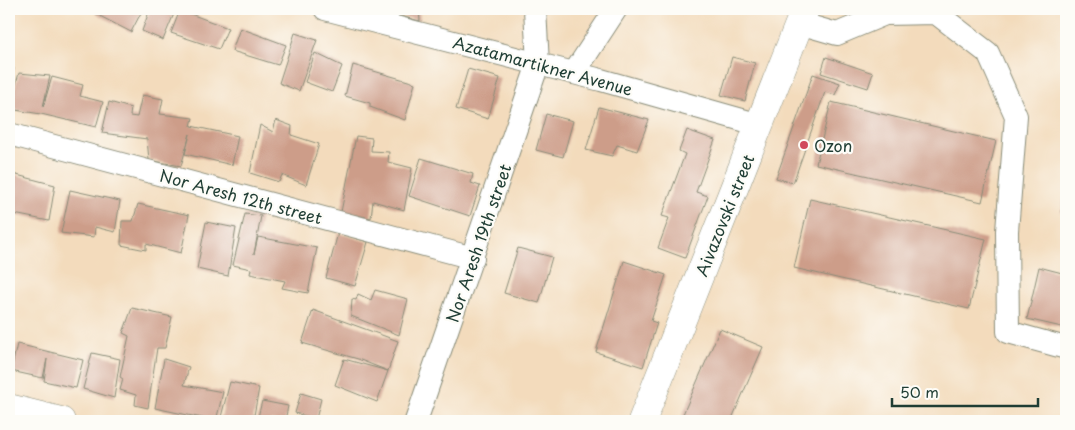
<svg xmlns="http://www.w3.org/2000/svg" width="1075" height="430" font-family="'Playpen Sans',sans-serif">
<rect width="100%" height="100%" fill="#fdfcf7"/>
<filter id="ink" filterUnits="userSpaceOnUse"><feTurbulence type="fractalNoise" baseFrequency=".02" numOctaves="2"/><feDisplacementMap in="SourceGraphic" scale="10" xChannelSelector="R" yChannelSelector="G"/><feConvolveMatrix kernelMatrix="1 2 1 2 8 2 1 2 1" color-interpolation-filters="sRGB"/></filter>
<filter id="wash" filterUnits="userSpaceOnUse"><feTurbulence type="fractalNoise" baseFrequency=".0096" numOctaves="4" result="noise"/><feDisplacementMap in="SourceGraphic" scale="20" xChannelSelector="R" yChannelSelector="G"/><feGaussianBlur stdDeviation="1.12" result="paint"/><feColorMatrix in="noise" values="0 0 0 0 0 0 0 0 0 0 0 0 0 0 0 0 0 1.4 0 .05"/><feComposite in="paint" operator="in"/></filter>
<g filter="url(#wash)">
<rect width="100%" height="100%" fill="#f3dbbc"/>
<g id="blocks">
<g fill="#cd9d89">
<polygon points="99,9 143,9 131,32 96,14"/>
<polygon points="150,9 176,9 163,40 142,31"/>
<polygon points="388,9 419,9 420,21 388,13"/>
<polygon points="180,10 228,28 219,49 171,33"/>
<polygon points="240,28 286,45 278,65 232,51"/>
<polygon points="295,33 317,40 299,91 279,83"/>
<polygon points="315,53 342,66 332,92 305,82"/>
<polygon points="732,57 755,63 745,101 721,95"/>
<polygon points="826,57 873,73 868,88 821,73"/>
<polygon points="353,65 415,83 405,120 370,107 370,103 345,96"/>
<polygon points="9,66 14,68 10,93 9,93"/>
<polygon points="468,69 500,78 488,119 456,109"/>
<polygon points="19,73 50,76 43,107 52,77 83,85 80,96 103,102 96,127 41,114 9,109"/>
<polygon points="813,74 840,83 835,95 825,92 793,183 776,178"/>
<polygon points="142,95 163,99 160,114 193,118 191,126 238,136 232,165 185,154 190,134 181,166 149,160 147,139 102,133 109,102 131,108 130,116 137,117"/>
<polygon points="831,102 996,141 982,202 816,164"/>
<polygon points="599,107 649,120 637,151 617,145 612,156 586,150"/>
<polygon points="546,114 573,121 563,157 536,150"/>
<polygon points="276,120 292,126 291,135 319,144 306,185 282,175 279,182 250,173 260,125 273,132"/>
<polygon points="687,130 715,140 696,192 708,196 685,258 658,248 669,218 662,216 685,154 679,151"/>
<polygon points="356,136 372,138 371,151 389,152 388,162 412,168 404,210 373,201 371,218 341,212"/>
<polygon points="421,158 473,174 471,183 480,186 470,216 409,196"/>
<polygon points="9,173 55,185 49,221 9,213"/>
<polygon points="70,190 120,201 115,232 95,227 94,237 61,233"/>
<polygon points="1065,192 1066,192 1066,214 1061,212"/>
<polygon points="810,199 986,239 969,309 794,268"/>
<polygon points="138,204 189,215 181,253 146,244 146,250 121,245 122,221 133,221"/>
<polygon points="245,214 261,216 254,254 258,237 317,248 308,293 282,288 285,281 250,274 251,269 233,265"/>
<polygon points="206,222 236,228 228,276 197,269"/>
<polygon points="338,233 368,242 355,286 326,278"/>
<polygon points="518,248 552,257 539,303 504,293"/>
<polygon points="624,261 666,275 651,321 657,323 643,367 596,352"/>
<polygon points="1039,267 1066,274 1066,328 1027,319"/>
<polygon points="375,290 408,299 399,335 351,316 352,299 356,300 358,294 371,300"/>
<polygon points="132,308 172,317 165,348 157,348 148,408 135,405 136,395 120,390 123,379 120,377 129,336 123,333"/>
<polygon points="313,310 398,341 388,371 377,402 335,385 344,359 388,371 358,359 302,343"/>
<polygon points="720,329 763,347 731,421 680,421"/>
<polygon points="17,344 83,360 76,388 44,381 47,359 43,378 11,371"/>
<polygon points="92,353 120,359 114,398 83,389"/>
<polygon points="164,359 189,367 184,385 223,392 216,421 155,408"/>
<polygon points="230,382 259,388 253,421 220,421"/>
<polygon points="301,393 321,399 316,419 295,413"/>
<polygon points="262,401 288,406 285,421 257,421"/>
</g>
</g>
</g>
<g filter="url(#ink)">
<use href="#blocks" fill-opacity="0" stroke="#898c78" stroke-width="1"/>
<g fill="none" stroke-linecap="round" stroke-linejoin="round">
<defs>
<g id="minor">
<polyline points="325,9 601,80 760,125"/>
<polyline points="799,23 837,34 885,14 936,13 988,53 1016,116 1007,231 1008,332 1066,348"/>
<polyline points="574,73 616,9"/>
<polyline points="9,134 473,258"/>
<polyline points="416,421 538,64 535,9"/>
</g>
<g id="major">
<polyline points="9,408 61,421"/>
<polyline points="642,421 805,9"/>
</g>
</defs>
<use href="#minor" stroke="#898c78" stroke-width="24"/>
<use href="#major" stroke="#898c78" stroke-width="29"/>
<use href="#minor" stroke="#fff" stroke-width="22"/>
<use href="#major" stroke="#fff" stroke-width="28"/>
</g>
</g>
<circle fill="#d1495b" stroke="#fdfcf7" stroke-width="2" cx="804" cy="145" r="5"/>
<g text-anchor="middle" dominant-baseline="central" stroke-width="4.5" stroke-linejoin="round" paint-order="stroke">
<g font-size="16" fill="#1f3d34" stroke="#fdfcf7">
<text transform="translate(543 65) rotate(15)">Azatamartikner Avenue</text>
<text transform="translate(241 196) rotate(15)">Nor Aresh 12th street</text>
<text transform="translate(724 215) rotate(-68)">Aivazovski street</text>
<text transform="translate(478 243) rotate(-71)">Nor Aresh 19th street</text>
</g>
<g font-size="16" fill="#1f3d34" stroke="#fdfcf7" text-anchor="start">
<text x="814" y="145">Ozon</text>
</g>
</g>
<rect width="1075" height="430" fill="none" stroke="#fdfcf7" stroke-width="30"/>
<path d="M892 398v8h146v-8" fill="none" stroke="#1f3d34" stroke-width="2.5"/>
<text x="900" y="398" font-size="15" fill="#1f3d34" stroke="#fdfcf7" stroke-width="4" paint-order="stroke">50 m</text>
</svg>
